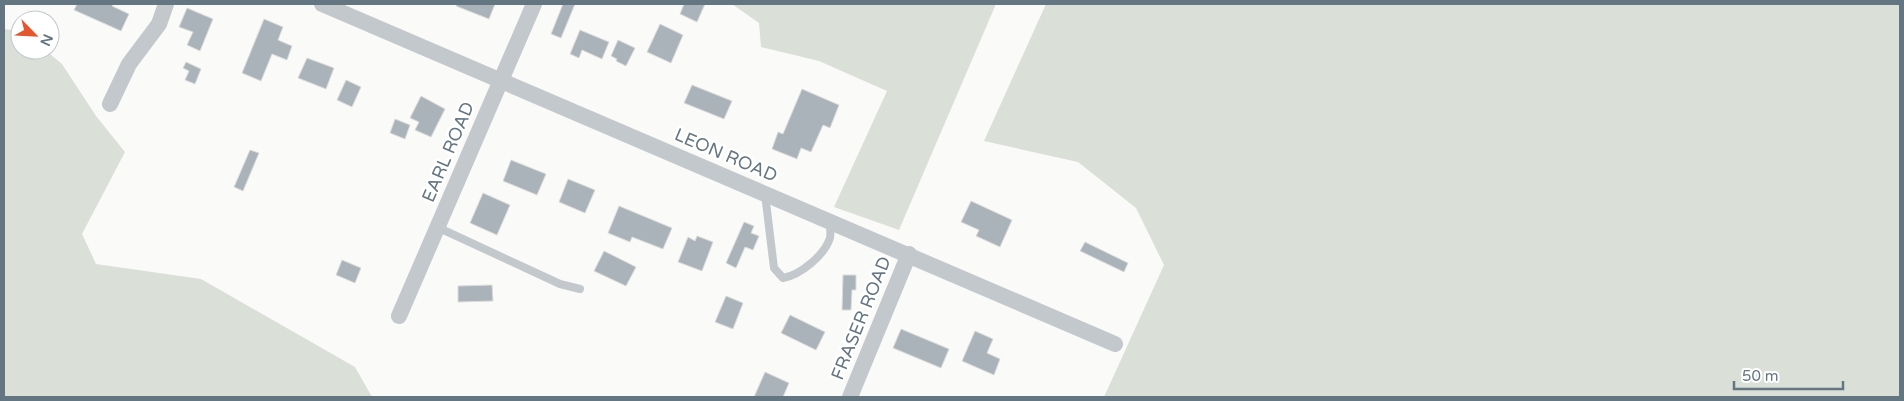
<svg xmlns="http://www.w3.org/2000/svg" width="1904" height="401" font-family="'Varela Round',sans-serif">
<rect width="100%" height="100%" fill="#fafaf8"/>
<g fill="#dadfd7">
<polygon points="732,4 996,4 899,230 834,207 887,91 819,61 761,47 759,23"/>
<polygon points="1046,4 1900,4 1900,397 1104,397 1164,265 1136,208 1078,162 984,141"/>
<polygon points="4,29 20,31 20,50 45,50 62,64 96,116 125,152 82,234 96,264 201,279 355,367 372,397 4,397"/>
</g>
<g fill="#aab3b9" stroke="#dcdcda">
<polygon points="77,4 113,4 112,6 129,14 121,31 74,10"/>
<polygon points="457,4 495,4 489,19 456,6"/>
<polygon points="563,4 575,4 561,38 551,34"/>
<polygon points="684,4 705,4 697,22 680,14"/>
<polygon points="187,8 213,19 200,51 187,45 193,32 179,27"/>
<polygon points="264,19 283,27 278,40 292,46 287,60 272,54 261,81 242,73"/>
<polygon points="660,24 683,35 671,63 647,52"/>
<polygon points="580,30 609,42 602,59 582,50 579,58 570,54"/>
<polygon points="618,40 635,48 626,66 616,61 617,59 611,56"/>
<polygon points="307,58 334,68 326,89 298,78"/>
<polygon points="186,62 201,69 195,84 185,80 189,71 183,68"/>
<polygon points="346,80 361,87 352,107 337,100"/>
<polygon points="692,85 732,101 724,119 684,103"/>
<polygon points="802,89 839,105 830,128 823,125 811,152 801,148 797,159 772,149 778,132 783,134"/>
<polygon points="421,96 445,109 431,137 415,130 419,122 410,118"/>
<polygon points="395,119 410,125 405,139 390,133"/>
<polygon points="250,150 259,153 243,191 234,187"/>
<polygon points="511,160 546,174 537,195 503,181"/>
<polygon points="568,179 595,190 585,213 559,202"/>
<polygon points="483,193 510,205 497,235 470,223"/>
<polygon points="971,201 1012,220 1000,247 976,236 979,230 961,222"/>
<polygon points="619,206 672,228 663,249 632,237 630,242 608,233"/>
<polygon points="744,222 754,226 751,233 759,236 753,250 745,247 736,268 726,263"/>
<polygon points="697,236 713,242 702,271 678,262 688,237 695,241"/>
<polygon points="1085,242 1128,263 1124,272 1080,251"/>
<polygon points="604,251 636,267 626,286 594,271"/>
<polygon points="342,260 361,268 355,283 336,275"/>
<polygon points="843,275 856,275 856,290 852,290 851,310 842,310"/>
<polygon points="492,285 493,301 458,302 458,286"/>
<polygon points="726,296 743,303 733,329 715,322"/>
<polygon points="790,315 825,332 816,350 781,333"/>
<polygon points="901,329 949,349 941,368 893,348"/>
<polygon points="975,331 993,339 987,353 1000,359 994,375 962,361"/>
<polygon points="765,372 789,383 783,397 754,397"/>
</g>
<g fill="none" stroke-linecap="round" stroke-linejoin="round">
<g stroke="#c3c8cc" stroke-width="8">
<path d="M765 194 774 268 783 278C800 275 824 256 830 238 831 234 830 228 830 223"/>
<polyline points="437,227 560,284 580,289"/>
</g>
<g stroke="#c3c8cc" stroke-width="16">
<polyline points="322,4 1115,344"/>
<polyline points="110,104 129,64 159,24 166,4"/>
<polyline points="399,316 534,4"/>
<polyline points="850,397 909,254"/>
</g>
</g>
<g text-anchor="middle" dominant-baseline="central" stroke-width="5" stroke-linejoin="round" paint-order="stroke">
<g font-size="18" fill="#657683" stroke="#fff">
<text transform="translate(448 152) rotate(-67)">EARL ROAD</text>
<text transform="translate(726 155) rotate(23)">LEON ROAD</text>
<text transform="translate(861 318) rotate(-68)">FRASER ROAD</text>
</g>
</g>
<rect width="1904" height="401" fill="none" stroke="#657683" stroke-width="10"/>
<g transform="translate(35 35) rotate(114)"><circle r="24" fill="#ffffff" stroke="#c1c8cd"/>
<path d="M0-4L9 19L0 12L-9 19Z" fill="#e4572e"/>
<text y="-8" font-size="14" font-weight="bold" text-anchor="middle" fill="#657683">N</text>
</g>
<path d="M1734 381v8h109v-8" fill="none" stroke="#657683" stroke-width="2.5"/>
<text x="1742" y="381" font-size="15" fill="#657683" stroke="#ffffff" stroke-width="4" paint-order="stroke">50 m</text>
</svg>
